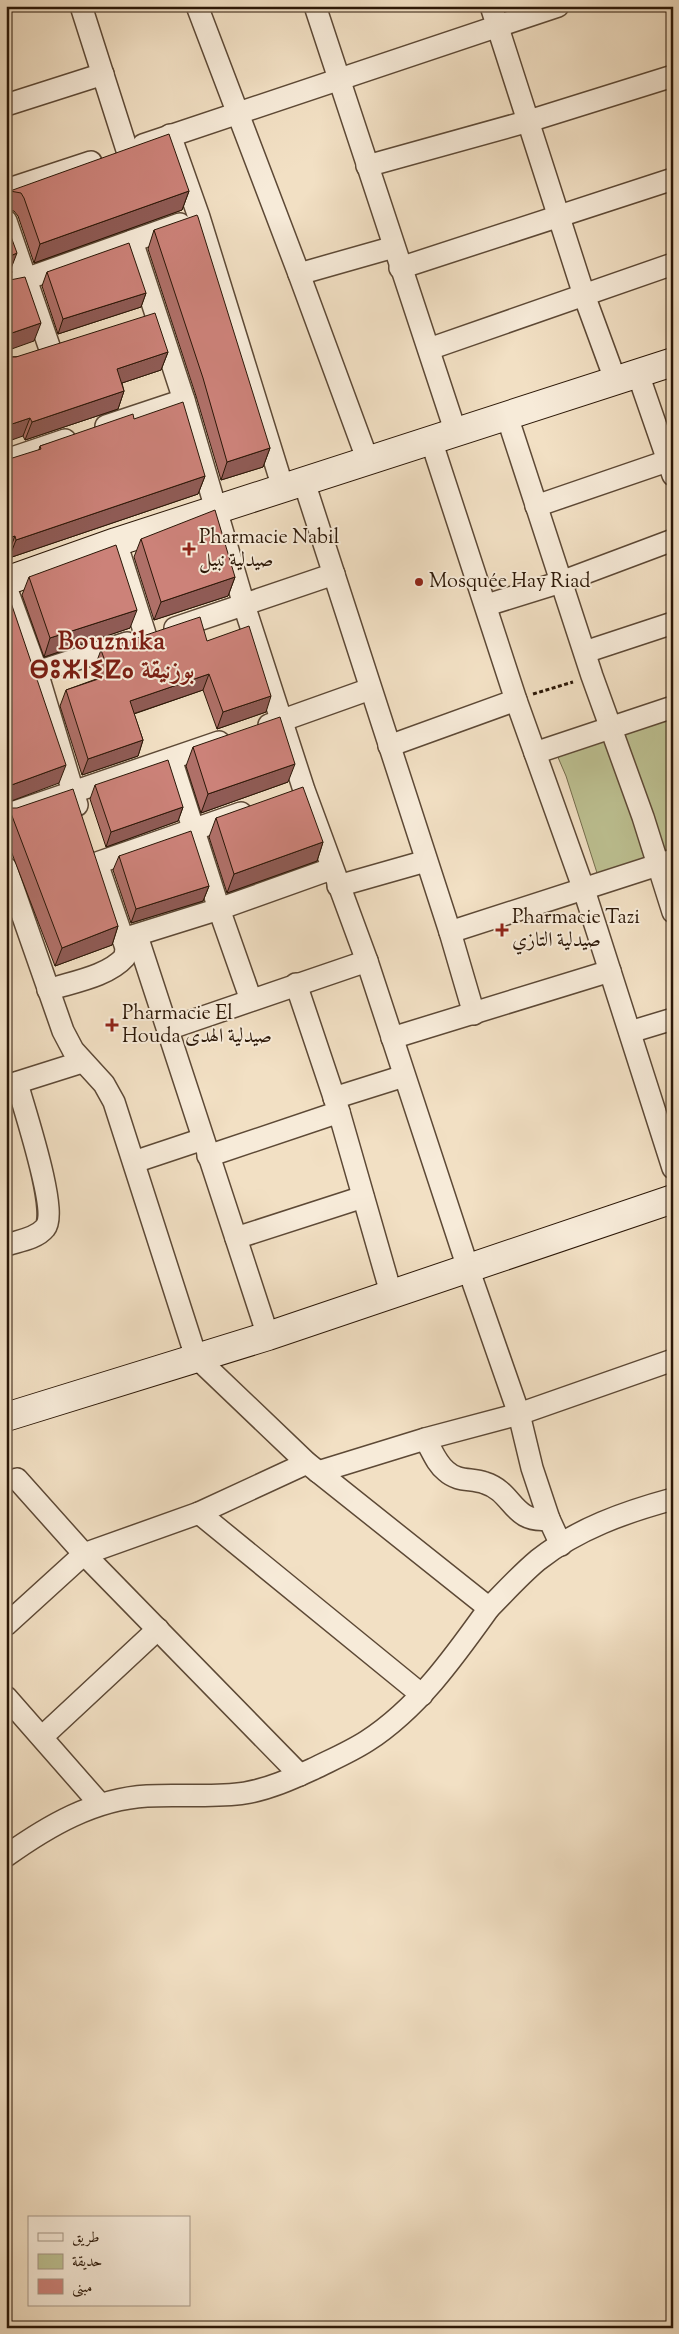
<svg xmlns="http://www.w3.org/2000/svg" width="679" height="2334" font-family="'Sorts Mill Goudy',Amiri,'Noto Sans Tifinagh',serif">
<rect width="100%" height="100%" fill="#f2e0c4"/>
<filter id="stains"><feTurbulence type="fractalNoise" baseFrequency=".004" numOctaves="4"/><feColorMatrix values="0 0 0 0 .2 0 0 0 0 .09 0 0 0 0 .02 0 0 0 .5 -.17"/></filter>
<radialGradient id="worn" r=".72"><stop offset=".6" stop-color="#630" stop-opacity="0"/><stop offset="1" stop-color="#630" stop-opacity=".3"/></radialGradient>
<polygon fill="#bdc192" stroke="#746c4c" points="673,707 673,852 598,876 566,776 554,748"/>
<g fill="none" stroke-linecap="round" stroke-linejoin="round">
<defs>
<g id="street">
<polyline points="81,6 127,150"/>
<polyline points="197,6 299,274 368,461"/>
<polyline points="315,6 456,433"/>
<polyline points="491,6 584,295 616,382"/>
<polyline points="6,105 103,74"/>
<polyline points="170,135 199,217 283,488"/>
<polyline points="143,145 558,6"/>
<polyline points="367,166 529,121 673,76"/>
<polyline points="6,190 91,162"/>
<polyline points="6,221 50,349"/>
<polyline points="132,241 184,400 244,605 304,790 367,961 468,1268 519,1414 532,1468 549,1519 561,1545"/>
<polyline points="400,268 673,179"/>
<polyline points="299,274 394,247"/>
<polyline points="6,286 180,224"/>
<polyline points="429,349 673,264"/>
<polyline points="638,374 673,475"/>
<polyline points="507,416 592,676 643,817 673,912"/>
<polyline points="106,426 184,400"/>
<polyline points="431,440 516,700 584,890 673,1168"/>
<polyline points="6,460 65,440"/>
<polyline points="304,482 450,932 474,1014"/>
<polyline points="536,506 673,459"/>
<polyline points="116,542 146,637"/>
<polyline points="6,587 37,672 77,805"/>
<polyline points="487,605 561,582 673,540"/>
<polyline points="175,628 334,574"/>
<polyline points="585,652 673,623"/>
<polyline points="37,672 127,643"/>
<polyline points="269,725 370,689"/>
<polyline points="389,746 516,700"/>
<polyline points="535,753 673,707"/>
<polyline points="171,759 219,909 251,1000"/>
<polyline points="6,815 219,742"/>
<polyline points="97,863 241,813"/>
<path d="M6 868 63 1031 73 1050 104 1084 114 1102 196 1357 307 1463 489 1608C454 1657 418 1708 367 1741 350 1752 331 1760 313 1769 291 1779 269 1789 245 1793 213 1798 179 1794 147 1796 94 1799 48 1826 6 1856"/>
<polyline points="100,872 123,939"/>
<polyline points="338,886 426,861"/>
<polyline points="450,932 673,860"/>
<polyline points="137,936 268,1336"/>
<polyline points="296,984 339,1112 391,1293"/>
<path d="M48 990C72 982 107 977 125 957L126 948 123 939 219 909 331 869"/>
<polyline points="168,1029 367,961"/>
<polyline points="630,1032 673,1019"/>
<polyline points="392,1038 610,971"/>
<polyline points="6,1086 82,1062"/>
<polyline points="334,1098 404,1076"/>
<polyline points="208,1156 339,1112"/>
<polyline points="134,1162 203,1139"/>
<polyline points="236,1238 363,1197"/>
<path d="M6 1245C18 1241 36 1239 45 1228 59 1212 23 1106 17 1083"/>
<path d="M425 1439C432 1450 436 1463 446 1471 458 1482 471 1478 485 1483 514 1492 512 1524 549 1519"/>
<polyline points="318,1472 425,1439 519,1414 673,1360"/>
<polyline points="17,1479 84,1554 300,1775"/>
<polyline points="199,1513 307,1463"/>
<path d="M489 1608C505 1592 520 1575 538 1560 577 1529 625 1512 673 1499"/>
<polyline points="6,1625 84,1554 199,1513 422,1695"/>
<polyline points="6,1697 100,1804"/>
<polyline points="42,1737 158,1629"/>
</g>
<g id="secondary">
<polyline points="6,581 116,542 673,362"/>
<polyline points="6,1417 268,1336 673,1199"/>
</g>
</defs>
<use href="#street" stroke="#5d4936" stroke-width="24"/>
<use href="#secondary" stroke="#2b1707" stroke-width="30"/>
<polyline stroke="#2b1707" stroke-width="3" stroke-dasharray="4 2.5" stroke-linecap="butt" points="533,694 573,682"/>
<use href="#street" stroke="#f7ebd9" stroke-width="21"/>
<use href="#secondary" stroke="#f7ebd9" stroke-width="28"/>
</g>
<g fill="#af7068" stroke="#2b1707">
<polygon points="10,191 189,191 182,210 34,263 18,216 14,211 6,210 6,200"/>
<polygon points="154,230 270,448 263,467 221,480 196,396 148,249"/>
<polygon points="47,272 146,293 141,307 58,334 42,286"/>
<polygon points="168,352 161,370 122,383 124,391 118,409 25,440 23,436 9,357"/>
<polygon points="134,419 205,476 198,494 9,558 8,554 40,446"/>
<polygon points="141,539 235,577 228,596 154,620 134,557"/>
<polygon points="29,577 130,628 44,657 22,595"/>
<polygon points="207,641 266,712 217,729 203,690 134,714 143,740 138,756 82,775 60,706 66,690 99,678 95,666 101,650"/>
<polygon points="193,747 288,782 201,813 186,766"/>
<polygon points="95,785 183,807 178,821 106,847 90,799"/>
<polygon points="9,808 118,926 112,945 55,966 6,838 6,815"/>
<polygon points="216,818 323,842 317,861 227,893 209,837"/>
<polygon points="119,856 209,886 203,901 131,923 113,870"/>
</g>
<g fill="#8f5b55" stroke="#2b1707">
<polygon points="189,191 182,210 34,263 40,244"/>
<polygon points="17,253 10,271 6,273 6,258"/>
<polygon points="146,293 141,307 58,334 63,319"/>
<polygon points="41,323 34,341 6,351 6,335"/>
<polygon points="168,352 161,370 110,387 117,369"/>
<polygon points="124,391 118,409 25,440 32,422"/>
<polygon points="30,418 23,436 6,442 6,426"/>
<polygon points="270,448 263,467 221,480 227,462"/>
<polygon points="205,476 198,494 9,558 16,540"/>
<polygon points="15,536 8,554 6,555 6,539"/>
<polygon points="235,577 228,596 154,620 161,602"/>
<polygon points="137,610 130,628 44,657 50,638"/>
<polygon points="209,674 203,690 124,717 130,701"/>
<polygon points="271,696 266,712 217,729 223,712"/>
<polygon points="143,740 138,756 82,775 88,759"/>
<polygon points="295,764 288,782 201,813 208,794"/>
<polygon points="66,765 59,783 6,803 6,787"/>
<polygon points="183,807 178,821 106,847 111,832"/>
<polygon points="323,842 317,861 227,893 234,874"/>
<polygon points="209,886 203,901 131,923 136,909"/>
<polygon points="118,926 112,945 55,966 62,948"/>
</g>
<g fill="#cc8279" stroke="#2b1707">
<polygon points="169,134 189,191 40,244 24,198 21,193 10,191"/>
<polygon points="197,215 198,217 270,448 227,462 203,378 154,230"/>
<polygon points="6,223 17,253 6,258"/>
<polygon points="129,243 146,293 63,319 47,272"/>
<polygon points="25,277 41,323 6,335 6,278 10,280"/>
<polygon points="155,313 168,352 117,369 124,391 32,422 30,418 6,426 6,355 9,357 16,357"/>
<polygon points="183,402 205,476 16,540 15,536 6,539 6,460 41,449 40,446 133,414 134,419"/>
<polygon points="215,510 235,577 161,602 141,539"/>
<polygon points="116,545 137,610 50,638 29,577"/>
<polygon points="6,588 66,765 6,787"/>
<polygon points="200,617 207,641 249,626 271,696 223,712 209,674 130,701 143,740 88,759 66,690 110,675 101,650"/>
<polygon points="280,717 295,764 208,794 193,747"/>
<polygon points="168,760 183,807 111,832 95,785"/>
<polygon points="303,787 323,842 234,874 216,818"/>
<polygon points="73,789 118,926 62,948 9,808 17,808"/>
<polygon points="191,831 209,886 136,909 119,856"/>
</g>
<g fill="#8f2418" stroke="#f7ebd9" stroke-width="2">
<path d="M186.5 541.5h5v5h5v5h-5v5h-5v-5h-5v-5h5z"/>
<circle cx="419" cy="582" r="5"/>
<path d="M499.5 922.5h5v5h5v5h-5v5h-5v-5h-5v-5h5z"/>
<path d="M109.5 1017.5h5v5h5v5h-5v5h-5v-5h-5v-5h5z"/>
</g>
<g text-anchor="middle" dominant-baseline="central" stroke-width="4" stroke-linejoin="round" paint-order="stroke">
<g font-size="20" fill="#2b1707" stroke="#f7ebd9" text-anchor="start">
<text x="199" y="538">Pharmacie Nabil<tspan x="199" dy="23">صيدلية نبيل</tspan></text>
<text x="429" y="582">Mosquée Hay Riad</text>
<text x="512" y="918">Pharmacie Tazi<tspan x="512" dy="23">صيدلية التازي</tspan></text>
<text x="122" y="1014">Pharmacie El<tspan x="122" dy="23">Houda صيدلية الهدى</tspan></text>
</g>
<g font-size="25" font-weight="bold" letter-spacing="1" fill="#7a1f14" stroke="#f7ebd9">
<text x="112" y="643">Bouznika<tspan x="112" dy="29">ⴱⵓⵣⵏⵉⵇⴰ بوزنيقة</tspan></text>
</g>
</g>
<rect width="679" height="2334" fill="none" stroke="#f2e0c4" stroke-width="25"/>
<rect x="8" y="8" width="664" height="2319" fill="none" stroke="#2b1707" stroke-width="2.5"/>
<rect x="12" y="12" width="654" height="2309" fill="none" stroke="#2b1707"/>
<rect x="28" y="2216" width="162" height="90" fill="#f7ebd9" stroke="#a59685"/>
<rect x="38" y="2233" width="25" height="8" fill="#f7ebd9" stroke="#a59685"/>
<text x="72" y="2242" font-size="15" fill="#2b1707">طريق</text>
<rect x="38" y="2254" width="25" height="15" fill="#bdc192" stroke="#a59685"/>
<text x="72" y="2266" font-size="15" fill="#2b1707">حديقة</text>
<rect x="38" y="2279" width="25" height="15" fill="#cc8279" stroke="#a59685"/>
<text x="72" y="2292" font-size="15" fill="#2b1707">مبنى</text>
<rect width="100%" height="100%" filter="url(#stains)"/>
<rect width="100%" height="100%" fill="url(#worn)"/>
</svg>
